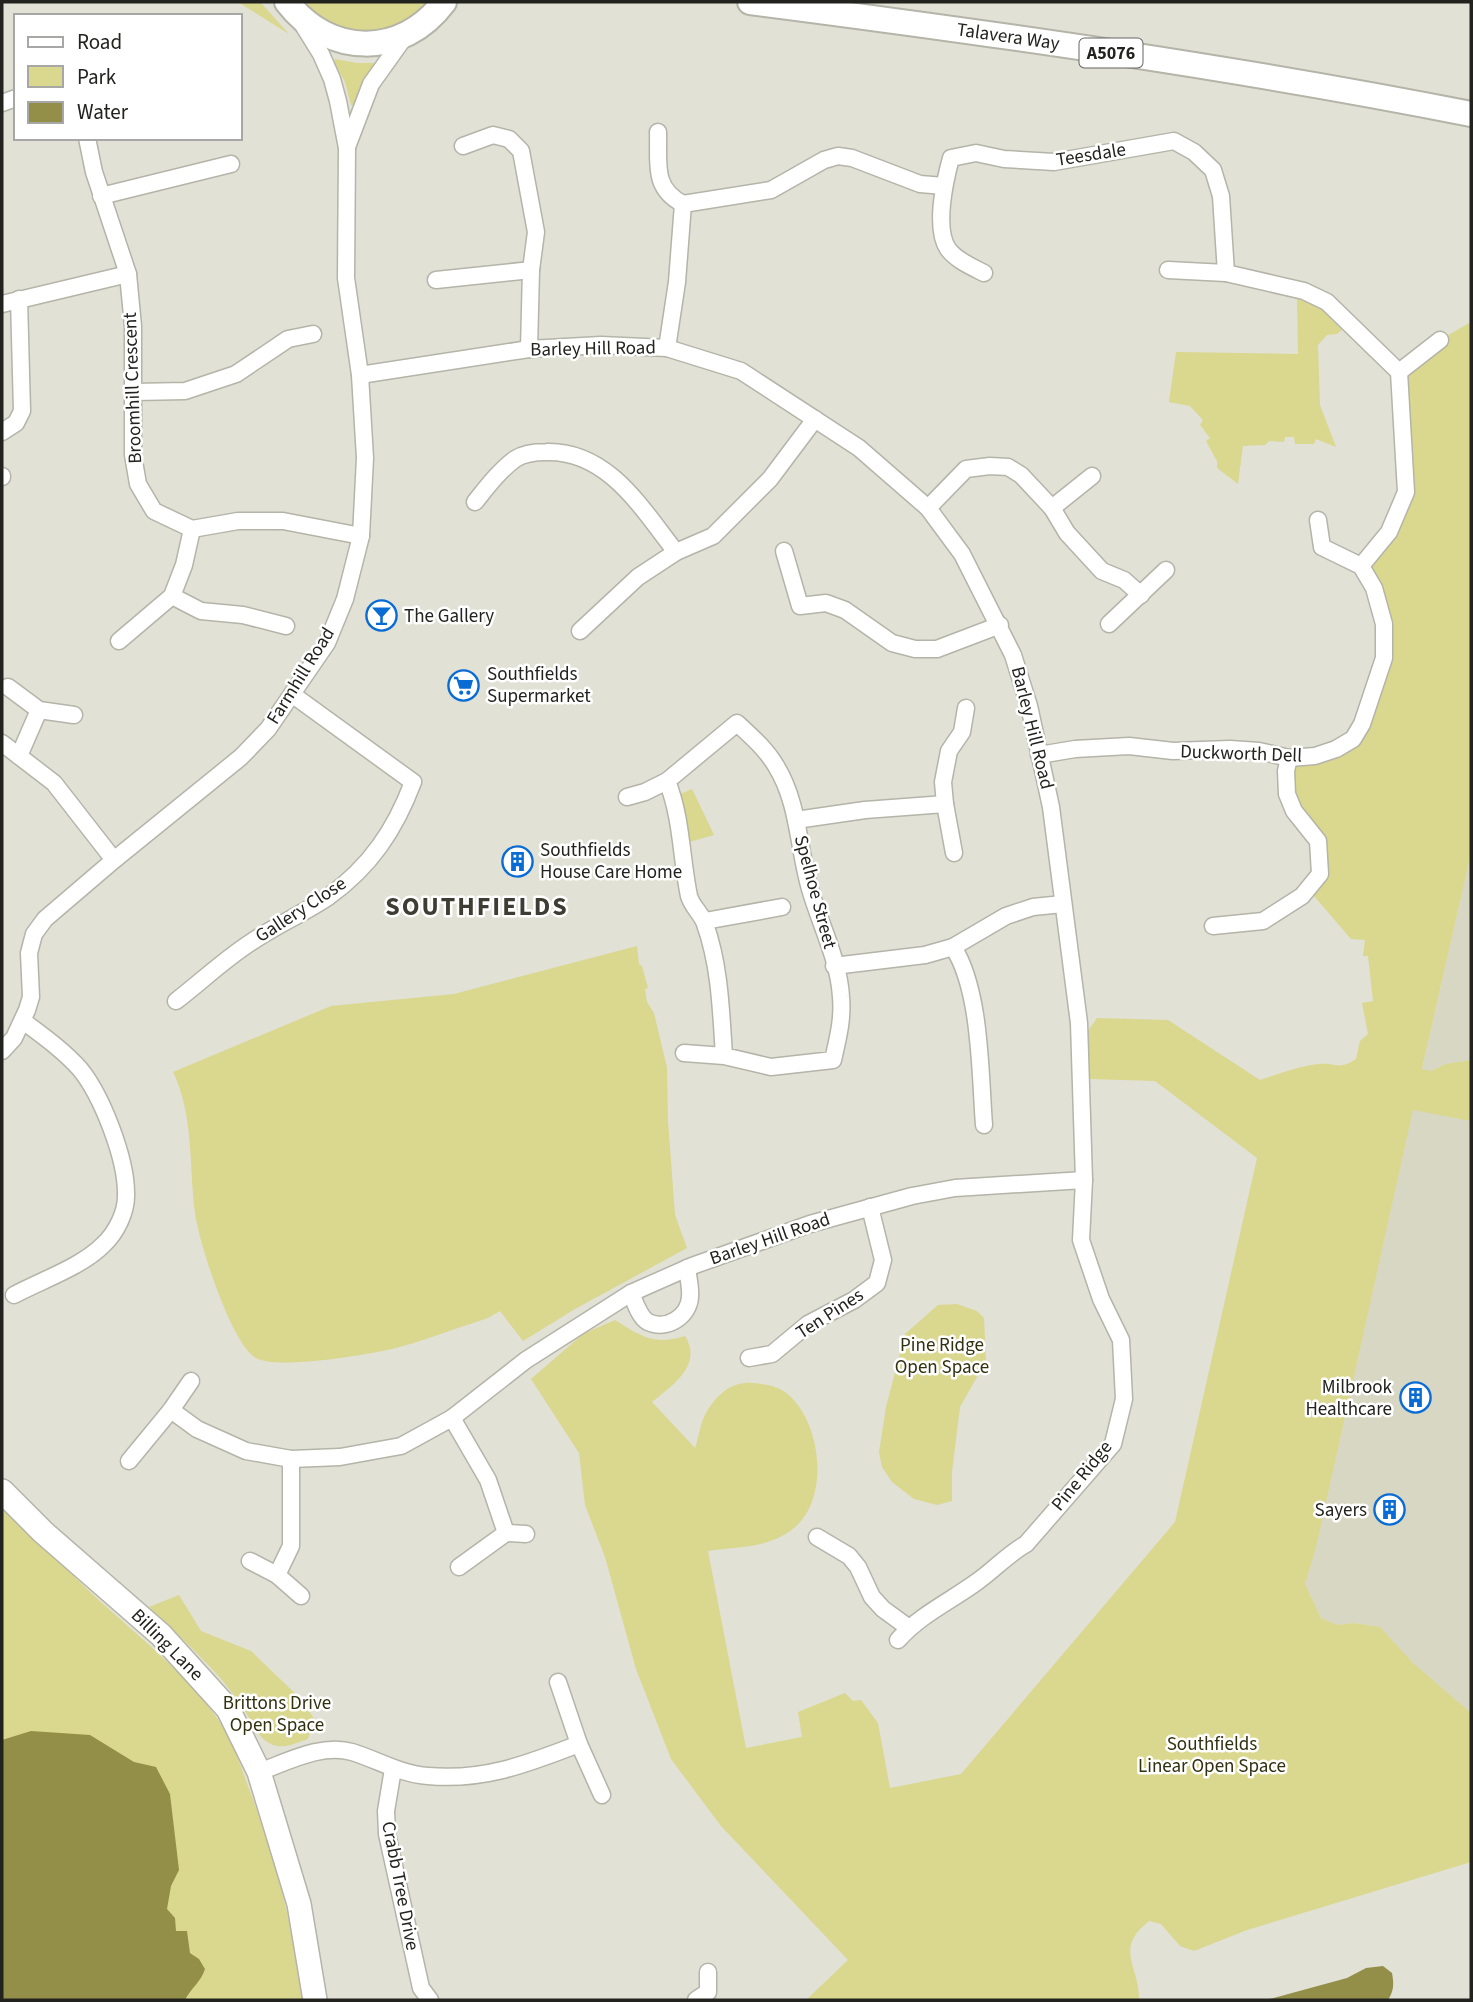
<svg xmlns="http://www.w3.org/2000/svg" width="1473" height="2002" font-family="'Source Sans 3',sans-serif">
<rect width="100%" height="100%" fill="#e1e1d5"/>
<g fill="#d7d7c4">
<polygon points="1471,853 1471,1060 1446,1064 1431,1071 1422,1070"/>
<polygon points="1413,1109 1471,1121 1471,1713 1413,1663 1380,1627 1354,1623 1337,1625 1321,1618 1305,1584 1316,1548"/>
</g>
<g fill="#dad78e">
<polygon points="238,2 260,2 289,34"/>
<path d="M303 2H429C406 33 355 46 322 21 315 15 309 8 303 2Z"/>
<polygon points="335,59 357,63 378,63 356,105 351,105 345,82 334,62"/>
<polygon points="1297,297 1322,308 1342,330 1337,334 1327,335 1318,345 1320,405 1336,447 1316,439 1314,444 1295,444 1294,437 1285,437 1284,442 1269,441 1265,445 1243,446 1238,484 1217,468 1217,461 1206,441 1210,438 1200,425 1203,420 1190,406 1169,402 1176,352 1298,354"/>
<path d="M1471 322V853L1422 1069 1431 1071 1446 1064 1471 1060V1121L1413 1110 1316 1548 1305 1584 1321 1618 1337 1625 1354 1623 1380 1627 1413 1663 1471 1713V1862L1247 1930 1194 1951 1180 1946 1161 1924 1149 1921C1113 1949 1140 1967 1139 2000H806L848 1960 721 1826 671 1759 636 1669 605 1557 585 1505 579 1453 531 1379 583 1334 615 1320C641 1336 653 1346 685 1336 703 1365 673 1385 652 1402L695 1448C699 1437 700 1423 706 1413 716 1396 731 1381 752 1383 766 1384 780 1386 791 1397 822 1428 829 1499 794 1528 768 1549 737 1546 708 1551L746 1748 802 1737 798 1712 845 1693 853 1701 861 1700 878 1723 890 1788 961 1774 1175 1522 1257 1158 1155 1081 1090 1079 1088 1031 1097 1018 1168 1020 1260 1080C1279 1074 1299 1066 1319 1064 1337 1062 1338 1071 1356 1059L1360 1041 1368 1034 1362 1003 1373 1001 1368 956H1363L1365 940 1351 939 1314 896 1320 873V858L1294 811 1289 758 1315 756 1362 724 1384 624 1361 566 1406 491 1399 372 1440 340Z"/>
<polygon points="692,789 714,835 686,843 678,795"/>
<path d="M637 946 639 964 642 966 648 988 645 989 647 1002 654 1013 667 1068 668 1121 675 1215 687 1248 575 1309 523 1341 500 1311 488 1318C456 1328 424 1341 392 1349 365 1355 277 1370 256 1358 231 1344 199 1242 195 1213 189 1167 194 1115 173 1072L331 1006 454 994Z"/>
<polygon points="957,1304 977,1311 984,1318 986,1361 960,1407 952,1472 952,1501 937,1505 914,1499 892,1482 882,1467 879,1452 886,1407 905,1334 938,1305"/>
<path d="M2 1501C30 1530 58 1561 87 1589 132 1632 184 1670 219 1721 233 1741 241 1767 249 1789 276 1858 292 1928 305 2000H2Z"/>
<path d="M179 1595 201 1631 251 1651 304 1702 314 1719 308 1739C296 1743 283 1750 271 1744 257 1737 253 1724 245 1711 220 1671 182 1640 149 1607Z"/>
</g>
<g fill="#938f48">
<path d="M31 1731 90 1735 134 1762 156 1767 170 1794 179 1870 171 1886 167 1909 175 1918 176 1931H187L190 1953 199 1959 205 1969C201 1982 191 1988 185 2000H2V1740Z"/>
<path d="M1383 1966 1392 1973C1394 1984 1394 1991 1388 2000H1266L1347 1978 1366 1968Z"/>
</g>
<g fill="none" stroke-linecap="round" stroke-linejoin="round">
<defs>
<g id="street">
<polyline points="2,103 16,98"/>
<path d="M658 132C659 163 652 188 683 204"/>
<polyline points="87,138 94,172 128,274 133,326 133,455 138,484 154,511 192,529 238,521 283,521 361,536"/>
<polyline points="463,146 493,135 509,139 521,151 536,232 531,270 529,349"/>
<polyline points="347,147 371,84 406,35"/>
<polyline points="101,196 231,164"/>
<polyline points="1168,270 1226,273"/>
<path d="M984 273C972 267 956 260 948 249 934 228 945 180 951 158L976 153 1004 159 1054 162 1174 141 1194 152 1213 170 1221 196 1226 273 1304 291 1327 302 1399 372 1406 492 1389 532 1361 566"/>
<polyline points="436,280 531,270"/>
<polyline points="2,304 128,274"/>
<polyline points="667,348 677,282 683,204 771,190 824,160 838,156 852,158 920,184 944,186"/>
<polyline points="1399,372 1440,340"/>
<path d="M360 375 529 349 601 345 667 348 741 371 859 448 928 508 962 554 1013 655 1029 706 1051 807 1079 1023 1084 1180 1081 1240 1101 1299 1121 1340 1124 1399 1113 1444 1026 1544C1008 1554 995 1569 978 1581 951 1601 921 1614 898 1640"/>
<polyline points="134,392 185,391 236,374 288,339 313,334"/>
<polyline points="2,432 16,423 22,411 19,299"/>
<polyline points="2,476 2,477"/>
<path d="M475 502C487 487 499 471 515 459 523 454 536 452 546 452 608 450 642 509 676 552"/>
<polyline points="928,508 966,469 990,466 1008,467 1021,475 1052,508 1067,533 1102,571 1124,580 1141,595"/>
<polyline points="1052,508 1092,476"/>
<polyline points="784,551 800,606 826,603 845,610 892,643 915,649 937,649 1000,625"/>
<polyline points="172,596 201,611 243,615 286,626"/>
<polyline points="1109,624 1166,570"/>
<polyline points="580,631 638,577 676,552 713,536 770,479 815,419"/>
<polyline points="119,641 172,596 184,565 192,529"/>
<polyline points="8,687 39,710 74,715"/>
<polyline points="2,743 54,783 114,860"/>
<polyline points="1039,755 1075,749 1129,746 1173,751 1230,749 1259,751 1289,758 1315,756 1336,749 1353,739 1362,724 1384,658 1384,624 1374,588 1361,566 1322,547 1318,520"/>
<polyline points="19,756 39,710"/>
<polyline points="627,797 645,792 667,781"/>
<polyline points="796,820 865,810 945,804"/>
<polyline points="954,853 945,804 943,782 949,751 962,732 966,708"/>
<polyline points="705,921 782,907"/>
<polyline points="1213,926 1263,921 1302,896 1320,874 1318,841 1294,811 1287,794 1286,771 1289,758"/>
<path d="M953 947C981 990 980 1074 984 1125"/>
<polyline points="834,966 925,955 953,947 1006,916 1033,907 1063,904"/>
<path d="M176 1001C202 981 226 958 253 941 277 925 304 913 328 897 370 867 395 830 413 782L293 695"/>
<polyline points="2,1051 14,1038 27,1010 31,997 29,953 34,934 45,919 114,860 241,757 268,729 327,643 345,599 361,536 365,458 360,375 346,278 347,148 338,101 332,79 321,54 303,25"/>
<path d="M684 1053 724 1056 771 1067 833 1060C838 1038 843 1019 841 997 839 960 820 924 810 889 798 848 799 803 776 766 766 749 751 736 737 723L667 781C682 818 681 858 689 896 692 907 702 914 705 924 720 966 721 1011 724 1056"/>
<path d="M631 1293C635 1302 639 1317 648 1322 667 1331 689 1316 690 1297 691 1288 688 1277 687 1268"/>
<path d="M14 1295C42 1280 81 1267 103 1245 116 1233 127 1212 126 1193 126 1158 102 1096 80 1069 63 1050 43 1036 23 1021"/>
<polyline points="749,1358 772,1354 808,1324 854,1300 877,1283 883,1260 870,1207"/>
<polyline points="171,1410 197,1429 246,1451 291,1459 340,1457 401,1446 452,1418 526,1360 631,1293 692,1266 810,1224 912,1196 955,1188 1084,1180"/>
<polyline points="452,1418 488,1480 506,1533 459,1567"/>
<polyline points="129,1461 171,1410 191,1381"/>
<polyline points="506,1533 526,1534"/>
<polyline points="817,1537 849,1556 858,1567 872,1597 883,1609 909,1628"/>
<polyline points="250,1561 277,1575 301,1596"/>
<polyline points="277,1575 291,1546 291,1459"/>
<polyline points="558,1682 579,1744 602,1795"/>
<polyline points="393,1769 386,1811 387,1834 421,1988 430,2000"/>
<path d="M259 1772C287 1762 322 1743 352 1752 378 1760 400 1774 428 1776 484 1781 527 1764 579 1744"/>
<polyline points="696,2000 708,1992 708,1972"/>
</g>
<polyline id="secondary" points="2,1491 43,1532 161,1635 228,1709 259,1772 299,1904 315,2000"/>
<g id="primary">
<path d="M287 2C329 57 402 58 444 2"/>
<path d="M750 2C991 33 1233 67 1471 114"/>
</g>
</defs>
<use href="#street" stroke="#b4b4a9" stroke-width="19"/>
<use href="#secondary" stroke="#b4b4a9" stroke-width="26"/>
<use href="#primary" stroke="#b4b4a9" stroke-width="28"/>
<use href="#street" stroke="#fff" stroke-width="16"/>
<use href="#secondary" stroke="#fff" stroke-width="23"/>
<use href="#primary" stroke="#fff" stroke-width="24"/>
</g>
<defs>
<symbol id="bar-ring" viewBox="-11 -11 22 22"><circle r="9.5" fill="#fff" stroke="#096bd4" stroke-width="1.5"/><path d="M-6-5H6L.8 .8V4.5H3.5V6h-7V4.5H-.8V.8Z" fill="#096bd4"/></symbol>
<symbol id="supermarket-ring" viewBox="-11 -11 22 22"><circle r="9.5" fill="#fff" stroke="#096bd4" stroke-width="1.5"/><path d="M-6-5.5h2.5l.6 2H6L4.5 2H-2.5L-4.4-4H-6ZM-1.5 3.2a1.3 1.3 0 1 0 .1 0ZM3 3.2a1.3 1.3 0 1 0 .1 0Z" fill="#096bd4"/></symbol>
<symbol id="building-ring" viewBox="-11 -11 22 22"><circle r="9.5" fill="#fff" stroke="#096bd4" stroke-width="1.5"/><path d="M-4-6H4V6H1V3H-1V6H-4ZM-2.5-4.3h1.7v1.8h-1.7ZM.8-4.3h1.7v1.8H.8ZM-2.5-1h1.7V.8h-1.7ZM.8-1h1.7V.8H.8Z" fill="#096bd4"/></symbol>
</defs>
<g fill-rule="evenodd">
<use href="#bar-ring" x="364" y="598" width="35" height="35"/>
<use href="#supermarket-ring" x="446" y="668" width="35" height="35"/>
<use href="#building-ring" x="500" y="844" width="35" height="35"/>
<use href="#building-ring" x="1398" y="1380" width="35" height="35"/>
<use href="#building-ring" x="1372" y="1492" width="35" height="35"/>
</g>
<g text-anchor="middle" dominant-baseline="central" stroke-width="5" stroke-linejoin="round" paint-order="stroke">
<rect fill="#fff" stroke="#646462" stroke-width="2" x="1079.5" y="38.5" width="63" height="29" rx="5"/>
<g font-size="18" font-weight="bold" fill="#22221e">
<text x="1111" y="53">A5076</text>
</g>
<g font-size="19" fill="#22221e" stroke="#fff">
<text transform="translate(1008 37) rotate(8)">Talavera Way</text>
<text transform="translate(1091 155) rotate(-9)">Teesdale</text>
<text transform="translate(593 349) rotate(-1)">Barley Hill Road</text>
<text transform="translate(133 388) rotate(-92)">Broomhill Crescent</text>
<text transform="translate(301 676) rotate(-58)">Farmhill Road</text>
<text transform="translate(1032 728) rotate(76)">Barley Hill Road</text>
<text transform="translate(1241 754) rotate(2)">Duckworth Dell</text>
<text transform="translate(815 892) rotate(75)">Spelhoe Street</text>
<text transform="translate(301 910) rotate(-33)">Gallery Close</text>
<text transform="translate(770 1239) rotate(-19)">Barley Hill Road</text>
<text transform="translate(830 1314) rotate(-33)">Ten Pines</text>
<text transform="translate(1082 1476) rotate(-51)">Pine Ridge</text>
<text transform="translate(167 1645) rotate(45)">Billing Lane</text>
<text transform="translate(400 1886) rotate(79)">Crabb Tree Drive</text>
</g>
<g font-size="19" fill="#22221e" stroke="#fff" text-anchor="start">
<text x="404" y="616">The Gallery</text>
<text x="487" y="674">Southfields<tspan x="487" dy="22">Supermarket</tspan></text>
<text x="540" y="850">Southfields<tspan x="540" dy="22">House Care Home</tspan></text>
<text x="1392" y="1387" text-anchor="end">Milbrook<tspan x="1392" dy="22">Healthcare</tspan></text>
<text x="1367" y="1510" text-anchor="end">Sayers</text>
</g>
<g font-size="19" fill="#31300f" stroke="#fff">
<text x="942" y="1345">Pine Ridge<tspan x="942" dy="22">Open Space</tspan></text>
<text x="277" y="1703">Brittons Drive<tspan x="277" dy="22">Open Space</tspan></text>
<text x="1212" y="1744">Southfields<tspan x="1212" dy="22">Linear Open Space</tspan></text>
</g>
<g font-size="26" font-weight="bold" letter-spacing="2" fill="#3d3d33" stroke="#fff">
<text x="477" y="906">SOUTHFIELDS</text>
</g>
</g>
<rect width="1473" height="2002" fill="none" stroke="#22221e" stroke-width="7"/>
<rect x="14" y="14" width="228" height="126" fill="#ffffff" stroke="#a7a7a5" stroke-width="2"/>
<rect x="28" y="37" width="35" height="10" fill="#ffffff" stroke="#a7a7a5" stroke-width="2"/>
<text x="77" y="49" font-size="21" fill="#22221e">Road</text>
<rect x="28" y="66" width="35" height="21" fill="#dad78e" stroke="#a7a7a5" stroke-width="2"/>
<text x="77" y="84" font-size="21" fill="#22221e">Park</text>
<rect x="28" y="102" width="35" height="21" fill="#938f48" stroke="#a7a7a5" stroke-width="2"/>
<text x="77" y="119" font-size="21" fill="#22221e">Water</text>
</svg>
